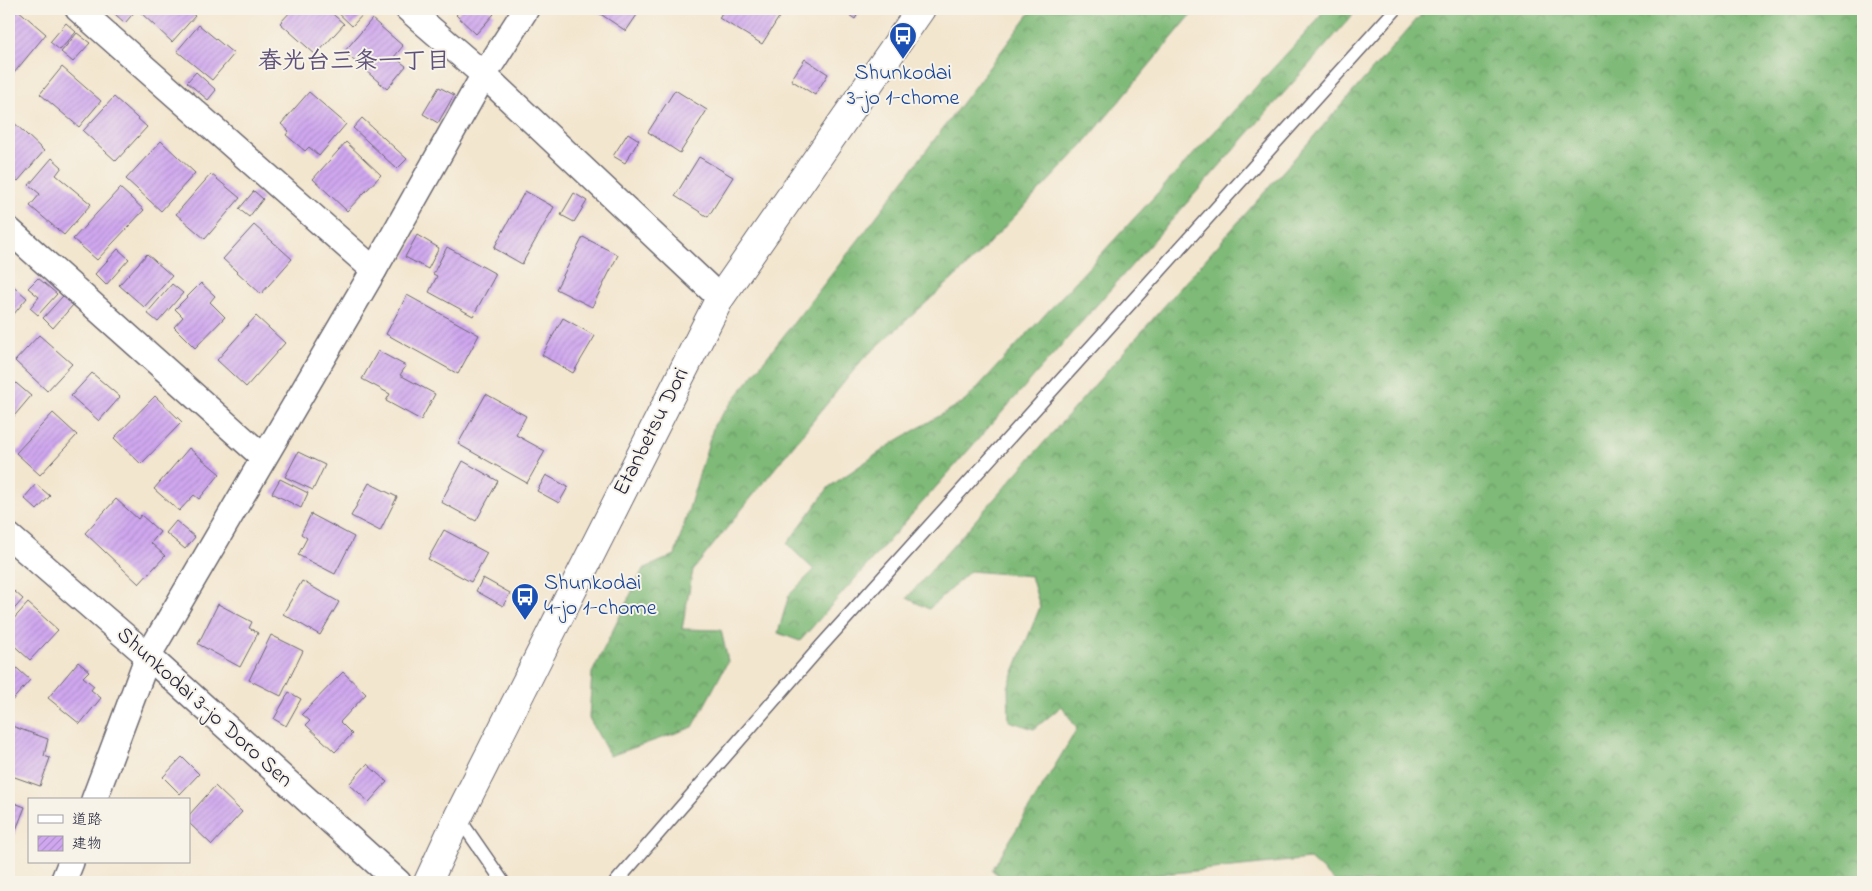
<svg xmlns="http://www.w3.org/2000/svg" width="1872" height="891" font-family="'Indie Flower','Klee One',sans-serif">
<defs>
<pattern id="forest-crowns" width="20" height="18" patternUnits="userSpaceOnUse" patternTransform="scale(1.25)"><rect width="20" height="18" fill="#7fba78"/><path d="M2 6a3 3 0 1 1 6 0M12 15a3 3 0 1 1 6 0" fill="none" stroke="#689764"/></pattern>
<pattern id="building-hatch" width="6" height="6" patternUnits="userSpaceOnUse" patternTransform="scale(1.25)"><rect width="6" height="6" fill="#cfa7ee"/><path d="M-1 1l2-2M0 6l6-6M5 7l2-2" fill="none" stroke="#b18fcd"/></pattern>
</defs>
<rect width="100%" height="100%" fill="#f7f3e8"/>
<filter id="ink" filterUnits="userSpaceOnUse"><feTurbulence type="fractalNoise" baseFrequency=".02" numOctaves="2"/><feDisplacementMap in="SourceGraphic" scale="10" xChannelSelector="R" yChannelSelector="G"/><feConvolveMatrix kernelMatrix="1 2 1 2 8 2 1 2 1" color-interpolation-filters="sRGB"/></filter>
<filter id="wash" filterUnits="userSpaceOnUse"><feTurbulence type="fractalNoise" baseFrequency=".0096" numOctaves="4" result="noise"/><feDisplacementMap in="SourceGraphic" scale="20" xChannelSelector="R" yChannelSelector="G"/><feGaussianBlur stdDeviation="1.12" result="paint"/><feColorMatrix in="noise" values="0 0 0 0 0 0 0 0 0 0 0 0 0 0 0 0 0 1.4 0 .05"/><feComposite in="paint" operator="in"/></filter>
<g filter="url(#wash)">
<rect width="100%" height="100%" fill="#f3e6cf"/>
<g fill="url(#forest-crowns)" stroke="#506e5a">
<polygon points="1033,9 1196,9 1081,147 966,267 862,360 693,570 682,629 721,630 728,661 693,727 610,756 589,718 592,673 643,569 675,555 714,425 867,229"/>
<polygon points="1324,9 1358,9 800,641 778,633 789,595 814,570 787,544 829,487 896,441 965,401 1316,22"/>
<polygon points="1426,9 1863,9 1863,882 1336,882 1310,859 1086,882 1007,882 992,870 1077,729 1062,706 1034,729 1009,721 1008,687 1040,607 1031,576 970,571 929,609 907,598"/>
</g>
<g id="blocks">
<g fill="url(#building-hatch)">
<polygon points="17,9 46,34 9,79 9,19"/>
<polygon points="120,9 137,9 125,23 115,14"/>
<polygon points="143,9 187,9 195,16 172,42 140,12"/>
<polygon points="293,9 327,9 344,24 316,55 280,23"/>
<polygon points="334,9 368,9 352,26"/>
<polygon points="462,9 489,9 494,14 476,34 456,15"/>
<polygon points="593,9 641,9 626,31"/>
<polygon points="724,9 780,9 783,11 762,44 719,18"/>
<polygon points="840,9 861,9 855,19"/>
<polygon points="372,19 403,46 394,57 406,66 387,89 344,52"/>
<polygon points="66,23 76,32 60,50 50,42"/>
<polygon points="199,25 234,54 212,80 177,51"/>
<polygon points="77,33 90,43 73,62 61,52"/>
<polygon points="805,59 828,74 815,95 791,80"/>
<polygon points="62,67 101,101 79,127 40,94"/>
<polygon points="196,72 216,90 208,100 187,82"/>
<polygon points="439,87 454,95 438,123 423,114"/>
<polygon points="675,90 707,110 680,153 648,132"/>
<polygon points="309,92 346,124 319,156 309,147 305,151 286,135 289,131 281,124"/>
<polygon points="114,97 147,127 116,161 83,131"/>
<polygon points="9,118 44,151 18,181 9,173"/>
<polygon points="362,118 407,159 397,169 353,128"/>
<polygon points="628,133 639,140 625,163 613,156"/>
<polygon points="161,141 195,173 161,211 126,179"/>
<polygon points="346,142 381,175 347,211 313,179"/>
<polygon points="699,157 733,177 708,217 675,196"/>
<polygon points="52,158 62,167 56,175 91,204 64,235 30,206 40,194 29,185"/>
<polygon points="211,174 240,198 205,239 176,214"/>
<polygon points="120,188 144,210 97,260 73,239"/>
<polygon points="254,191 263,199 249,217 239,209"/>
<polygon points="525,191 554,207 522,264 494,248"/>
<polygon points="574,193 587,201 574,222 561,215"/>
<polygon points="254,225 292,259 261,294 223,259"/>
<polygon points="417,235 439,248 428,269 405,257"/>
<polygon points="583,237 618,255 592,307 556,289"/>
<polygon points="447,247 496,274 473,316 429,292 437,276 433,274"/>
<polygon points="118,249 129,259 106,285 95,274"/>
<polygon points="147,254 172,276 144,307 119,285"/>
<polygon points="38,278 57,294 38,315 30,308 39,297 28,288"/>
<polygon points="9,282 27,298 9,320"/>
<polygon points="201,283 215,296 210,302 225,317 195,348 174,327 183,317 175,309"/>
<polygon points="172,284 183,293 158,322 147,313"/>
<polygon points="407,295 479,335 458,374 386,334"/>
<polygon points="63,296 73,305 53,328 43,318"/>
<polygon points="256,316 285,343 246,387 217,360"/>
<polygon points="563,318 595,336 573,373 542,355"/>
<polygon points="39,335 72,364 47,391 15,361"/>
<polygon points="378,351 406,366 400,375 435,394 421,420 386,401 390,394 362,379"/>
<polygon points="92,373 120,397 99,421 71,396"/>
<polygon points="9,377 31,396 9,422"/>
<polygon points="486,394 526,416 516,435 545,451 527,483 458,444"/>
<polygon points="155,396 182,422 141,464 114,438"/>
<polygon points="53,413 77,435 40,475 16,453"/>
<polygon points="189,448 220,474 199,499 194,495 179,511 154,489"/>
<polygon points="298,452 325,465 313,490 285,477"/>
<polygon points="463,461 498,481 476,521 441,502"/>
<polygon points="546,475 568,487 559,503 537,491"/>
<polygon points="280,479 308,493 301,508 272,493"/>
<polygon points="369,483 397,497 380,531 351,516"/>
<polygon points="36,484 50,496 37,510 24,498"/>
<polygon points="116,499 138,519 141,515 160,532 151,543 165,556 139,584 85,533"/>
<polygon points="311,514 354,537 335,574 298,555 307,538 301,534"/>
<polygon points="176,521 195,537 185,549 166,533"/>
<polygon points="444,530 487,553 471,582 428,559"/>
<polygon points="483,578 510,593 503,606 476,591"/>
<polygon points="302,581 339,602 320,635 283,614"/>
<polygon points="14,591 23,599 9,615 9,597"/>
<polygon points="28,603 58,630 30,660 9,641 9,624"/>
<polygon points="218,604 252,622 249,628 258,633 240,667 198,644"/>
<polygon points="271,635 303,651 281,696 249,680"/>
<polygon points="9,661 30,680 9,704"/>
<polygon points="78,662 89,671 83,677 94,686 91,690 101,698 80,724 48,698"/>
<polygon points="343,672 366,694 340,722 352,734 335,752 306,725 310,721 302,714"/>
<polygon points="289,692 301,699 286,726 274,719"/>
<polygon points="9,725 48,739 44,756 50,758 40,786 9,775"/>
<polygon points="182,757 199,774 180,794 163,777"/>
<polygon points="367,764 387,782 369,802 349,784"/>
<polygon points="215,786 242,812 212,845 189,823 189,815"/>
<polygon points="9,801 25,807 12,840 9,839"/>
</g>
</g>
</g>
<g filter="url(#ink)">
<use href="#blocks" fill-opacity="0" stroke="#6b676f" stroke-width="1"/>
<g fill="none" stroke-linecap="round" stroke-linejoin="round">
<defs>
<g id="service">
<polyline points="458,817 503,882"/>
<polyline points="616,882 822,645 1396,9"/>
</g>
<g id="minor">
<polyline points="78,9 374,270"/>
<polyline points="408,9 484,75 720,298"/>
<polyline points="9,230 263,457"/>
<polyline points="9,536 148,656 398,882"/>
<polyline points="94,800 148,656 374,270 484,75 526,9"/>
<polyline points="63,882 71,862"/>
</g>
<polyline id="primary" points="428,882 458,817 720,298 921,9"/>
</defs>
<use href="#service" stroke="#6b676f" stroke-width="15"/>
<use href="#minor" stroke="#6b676f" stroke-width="28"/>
<use href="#primary" stroke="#6b676f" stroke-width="30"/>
<use href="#service" stroke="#fff" stroke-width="12"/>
<use href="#minor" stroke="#fff" stroke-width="25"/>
<use href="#primary" stroke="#fff" stroke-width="28"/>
</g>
</g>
<defs>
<symbol id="bus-pin" viewBox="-11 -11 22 30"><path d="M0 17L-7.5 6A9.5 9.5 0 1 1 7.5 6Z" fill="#1a4fb4" stroke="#f7f3e8"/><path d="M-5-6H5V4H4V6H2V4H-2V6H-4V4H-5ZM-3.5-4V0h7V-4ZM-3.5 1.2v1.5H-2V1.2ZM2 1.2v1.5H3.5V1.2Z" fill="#fff"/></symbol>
</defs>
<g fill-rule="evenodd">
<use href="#bus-pin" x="887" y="20" width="32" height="43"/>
<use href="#bus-pin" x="509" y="581" width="32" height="43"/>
</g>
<g text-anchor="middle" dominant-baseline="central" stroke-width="4" stroke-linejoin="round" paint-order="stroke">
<g font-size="22" fill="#164399" stroke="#f7f3e8">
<text x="903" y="74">Shunkodai<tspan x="903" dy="25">3-jo 1-chome</tspan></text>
<text x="544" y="584" text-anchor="start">Shunkodai<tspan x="544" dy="25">4-jo 1-chome</tspan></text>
</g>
<g font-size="22" fill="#22223b" stroke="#f7f3e8">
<text transform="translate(652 432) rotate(-63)">Etanbetsu Dori</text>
<text transform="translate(204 708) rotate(42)">Shunkodai 3-jo Doro Sen</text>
</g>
<g font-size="24" font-weight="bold" fill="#5f517a" stroke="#f7f3e8">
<text x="354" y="62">春光台三条一丁目</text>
</g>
</g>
<rect width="1872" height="891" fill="none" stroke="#f7f3e8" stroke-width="30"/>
<rect x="28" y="798" width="162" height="65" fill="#f7f3e8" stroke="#a29fa3"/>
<rect x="38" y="815" width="25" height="8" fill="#ffffff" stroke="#a29fa3"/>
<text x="72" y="824" font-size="15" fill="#22223b">道路</text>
<rect x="38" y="836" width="25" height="15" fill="url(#building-hatch)" stroke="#a29fa3"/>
<text x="72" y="848" font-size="15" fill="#22223b">建物</text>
</svg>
